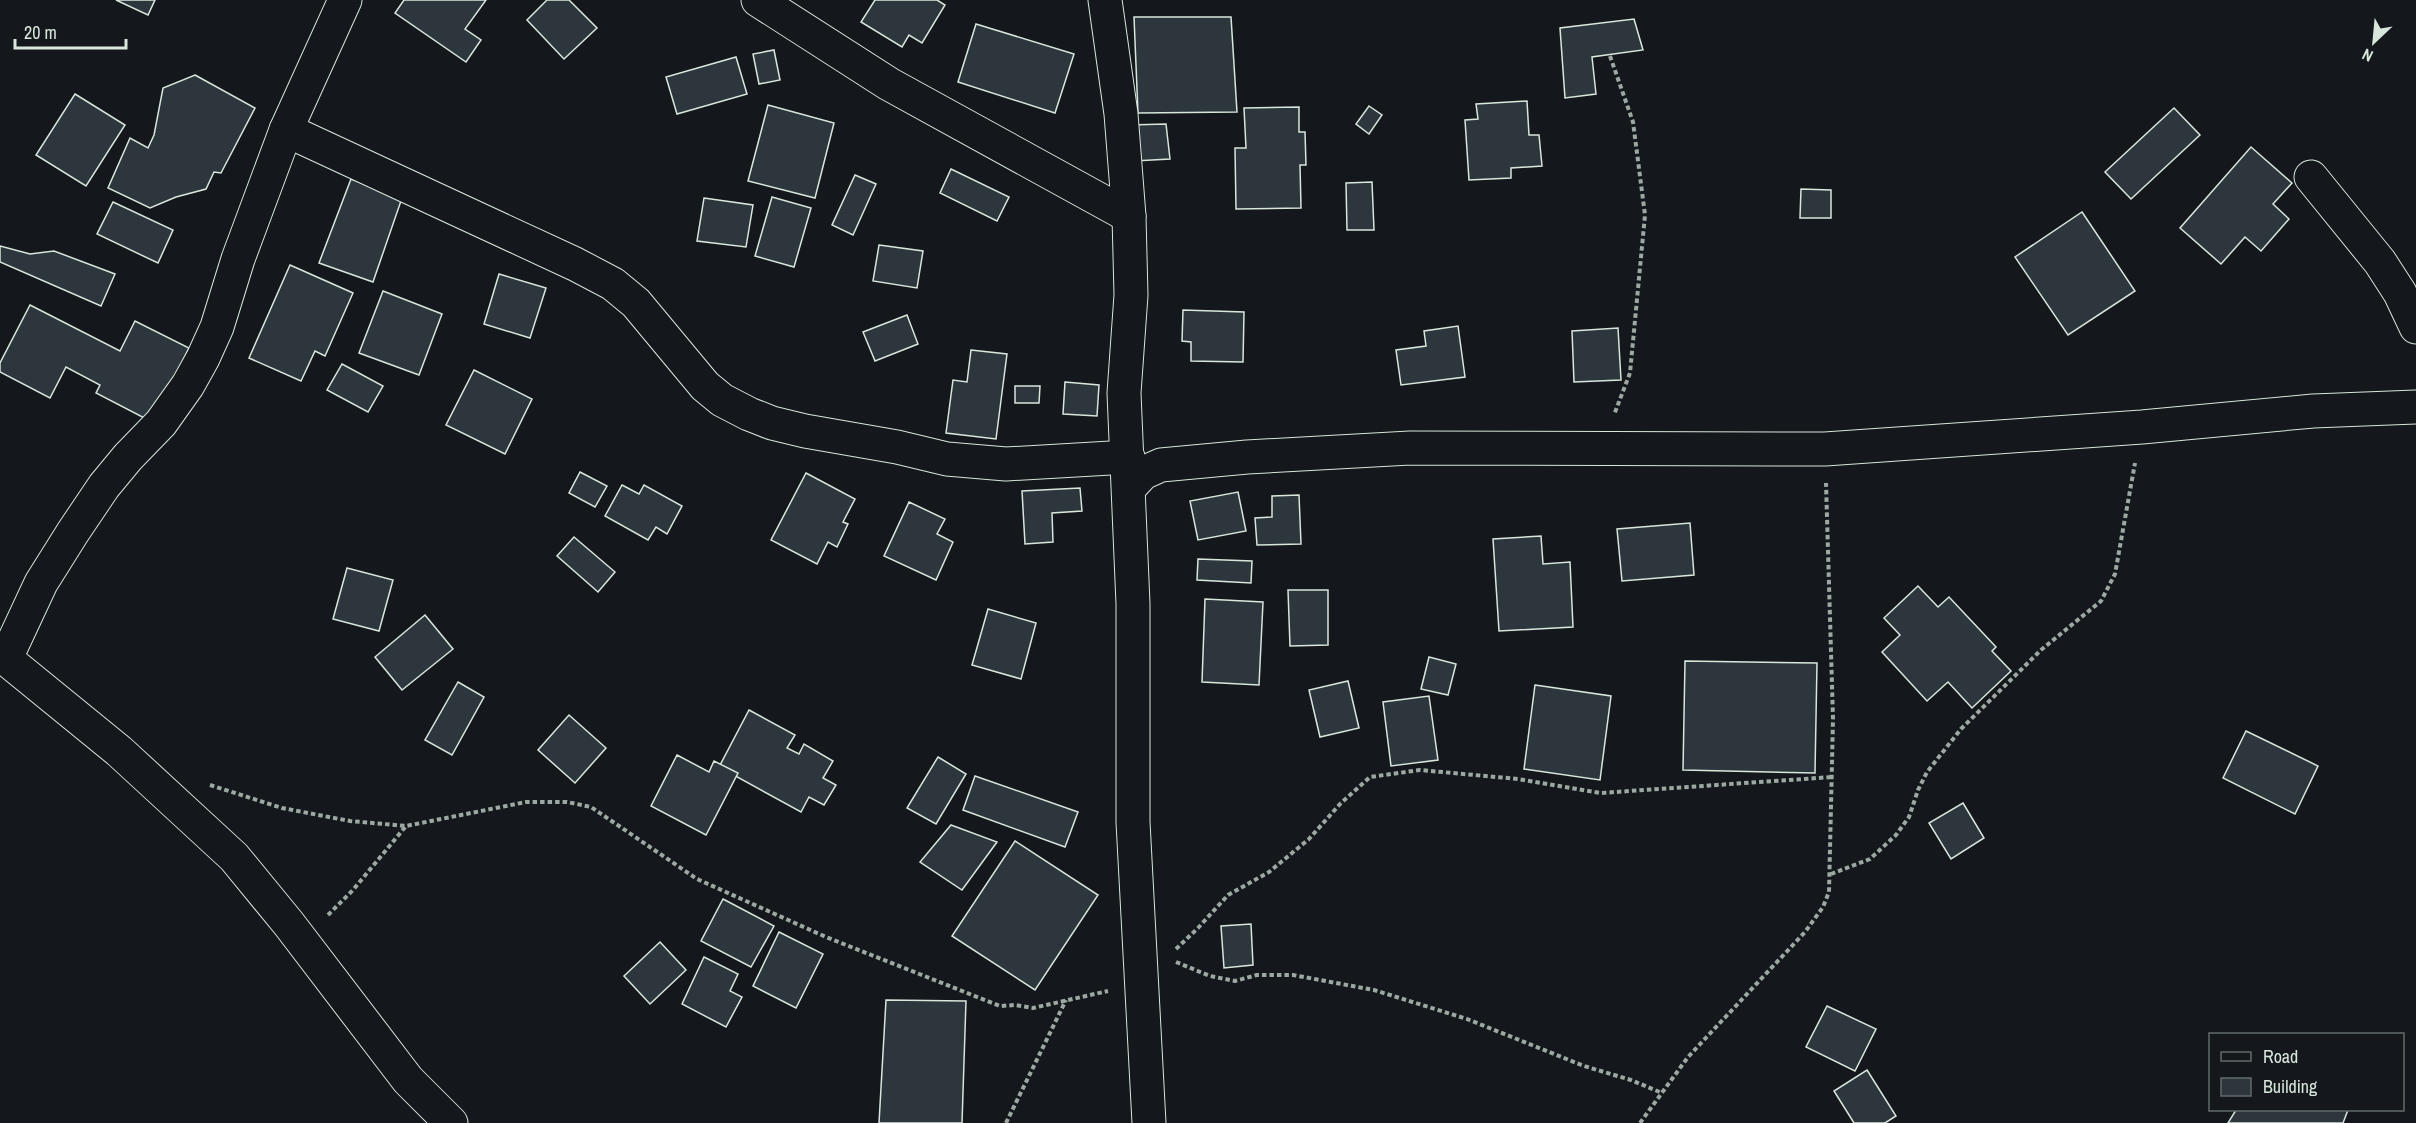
<svg xmlns="http://www.w3.org/2000/svg" width="2416" height="1123" font-family="'Archivo Narrow',sans-serif">
<rect width="100%" height="100%" fill="#14181c"/>
<g fill="#2c363c" stroke="#d8e6dc" stroke-width="1.5">
<polygon points="116,0 155,0 148,15"/>
<polygon points="404,0 486,0 465,29 481,40 466,62 395,13"/>
<polygon points="547,0 569,0 597,28 564,59 527,20"/>
<polygon points="875,0 937,0 945,5 922,43 909,35 902,47 861,22"/>
<polygon points="1134,17 1231,17 1237,112 1138,113"/>
<polygon points="1634,19 1643,50 1592,57 1596,94 1565,98 1560,28"/>
<polygon points="976,24 1074,54 1055,113 958,82"/>
<polygon points="774,50 780,80 759,84 753,54"/>
<polygon points="736,57 747,94 677,114 666,77"/>
<polygon points="195,75 255,108 221,173 214,172 206,189 176,197 150,208 108,188 130,138 148,148 154,135 163,88"/>
<polygon points="75,94 125,125 86,186 36,155"/>
<polygon points="1527,101 1529,135 1539,135 1542,166 1511,168 1511,178 1469,180 1465,120 1478,119 1476,104"/>
<polygon points="768,105 834,123 815,198 748,181"/>
<polygon points="1369,106 1382,115 1369,134 1356,124"/>
<polygon points="1299,107 1299,132 1305,132 1306,165 1300,165 1301,208 1236,209 1235,148 1246,148 1244,108"/>
<polygon points="2174,108 2200,135 2131,199 2105,172"/>
<polygon points="1166,124 1170,159 1134,161 1129,125"/>
<polygon points="2251,147 2292,183 2273,204 2289,219 2261,251 2245,237 2221,264 2180,228"/>
<polygon points="951,169 1009,197 997,221 940,193"/>
<polygon points="855,175 876,184 853,235 832,225"/>
<polygon points="351,179 402,198 373,282 319,263"/>
<polygon points="1372,182 1374,230 1347,230 1346,183"/>
<polygon points="1801,189 1831,190 1831,218 1800,218"/>
<polygon points="772,197 811,208 794,267 755,256"/>
<polygon points="704,198 753,205 746,247 697,241"/>
<polygon points="113,202 173,230 158,263 97,234"/>
<polygon points="2082,212 2135,291 2068,335 2015,257"/>
<polygon points="879,245 923,251 917,288 873,281"/>
<polygon points="0,246 30,254 54,251 115,274 101,306 0,262"/>
<polygon points="290,265 353,293 325,356 315,351 301,381 249,358"/>
<polygon points="499,274 546,288 530,338 484,324"/>
<polygon points="383,291 442,314 419,375 359,353"/>
<polygon points="30,305 120,351 135,321 189,348 152,422 96,393 100,385 66,367 50,398 0,372 0,363"/>
<polygon points="1183,310 1244,312 1243,362 1191,361 1191,342 1182,341"/>
<polygon points="907,315 918,344 875,361 863,332"/>
<polygon points="1458,326 1465,377 1401,385 1396,350 1426,346 1424,331"/>
<polygon points="1618,328 1621,380 1574,382 1572,331"/>
<polygon points="971,350 1007,354 996,439 946,433 953,380 967,382"/>
<polygon points="342,364 383,386 368,412 327,390"/>
<polygon points="474,370 532,399 505,454 446,425"/>
<polygon points="1065,382 1099,385 1097,416 1063,414"/>
<polygon points="1015,386 1040,386 1039,403 1015,403"/>
<polygon points="580,472 607,486 595,507 569,493"/>
<polygon points="806,473 855,499 843,522 848,524 837,547 828,542 817,564 771,540"/>
<polygon points="622,485 639,494 644,485 682,506 667,534 656,527 648,540 605,516"/>
<polygon points="1080,488 1082,511 1052,513 1053,542 1025,544 1022,491"/>
<polygon points="1238,492 1246,531 1198,540 1190,501"/>
<polygon points="1299,495 1301,544 1257,545 1255,518 1272,517 1272,496"/>
<polygon points="909,502 945,519 937,534 953,542 936,580 884,556"/>
<polygon points="1690,523 1694,575 1622,581 1617,529"/>
<polygon points="1541,536 1543,564 1570,562 1573,627 1499,631 1493,539"/>
<polygon points="574,537 615,572 598,592 557,556"/>
<polygon points="1198,559 1252,561 1251,583 1197,580"/>
<polygon points="347,568 393,580 379,631 333,619"/>
<polygon points="1918,586 1938,607 1949,597 1996,647 1992,651 2011,671 1972,708 1948,682 1927,701 1882,652 1900,635 1884,618"/>
<polygon points="1288,590 1328,590 1328,645 1290,646"/>
<polygon points="1205,599 1263,602 1259,685 1202,682"/>
<polygon points="988,609 1036,623 1021,679 972,665"/>
<polygon points="425,615 453,649 402,690 375,657"/>
<polygon points="1429,657 1456,664 1448,695 1421,689"/>
<polygon points="1685,661 1817,663 1815,773 1683,770"/>
<polygon points="1348,681 1359,728 1320,737 1309,690"/>
<polygon points="458,682 484,697 452,755 425,740"/>
<polygon points="1535,685 1611,696 1600,780 1524,769"/>
<polygon points="1429,696 1438,760 1391,766 1383,702"/>
<polygon points="749,710 795,735 787,748 799,754 804,744 833,761 823,778 836,785 824,805 809,797 801,812 719,767"/>
<polygon points="569,715 606,748 575,783 538,750"/>
<polygon points="2246,731 2318,766 2295,814 2223,778"/>
<polygon points="677,755 709,772 714,761 738,773 706,835 651,806"/>
<polygon points="938,757 966,774 936,824 907,808"/>
<polygon points="975,776 1078,812 1065,847 963,810"/>
<polygon points="1963,803 1984,838 1951,859 1929,823"/>
<polygon points="951,825 997,842 962,890 920,862"/>
<polygon points="1015,841 1098,895 1035,990 952,936"/>
<polygon points="723,899 774,926 751,967 701,941"/>
<polygon points="1251,924 1253,965 1224,968 1221,926"/>
<polygon points="779,932 823,954 796,1008 753,986"/>
<polygon points="660,942 686,970 650,1004 624,976"/>
<polygon points="704,957 738,974 730,991 742,997 726,1027 682,1004"/>
<polygon points="886,1000 966,1001 962,1123 879,1123"/>
<polygon points="1827,1006 1876,1029 1855,1071 1806,1047"/>
<polygon points="1867,1070 1896,1116 1885,1123 1854,1123 1834,1091"/>
<polygon points="2236,1110 2348,1110 2343,1123 2228,1123"/>
</g>
<g fill="none" stroke-linecap="round" stroke-linejoin="round">
<defs>
<g id="minor">
<polyline points="758,0 889,84 1129,216"/>
<polyline points="1105,0 1121,114 1129,216 1131,295 1124,393 1133,604 1133,822 1149,1123"/>
<polyline points="286,130 575,264 613,284 636,303 705,386 722,400 749,414 772,423 805,431 897,447 947,459 1006,464 1128,457"/>
<polyline points="2311,177 2380,262 2400,293 2416,327"/>
<polyline points="1129,488 1143,473 1161,465 1247,457 1410,448 1825,449 2142,427 2313,411 2416,407"/>
<polyline points="0,654 119,751 234,857 289,924 408,1080 451,1123"/>
<polyline points="6,658 41,583 73,532 104,486 128,457 161,423 188,385 203,358 217,327 238,259 286,130 345,0"/>
</g>
</defs>
<use href="#minor" stroke="#d8e6dc" stroke-width="35"/>
<g stroke="#9da8a2" stroke-width="4" stroke-dasharray="4.5 3" stroke-linecap="butt">
<polyline points="1610,56 1633,122 1645,215 1630,373 1614,415"/>
<polyline points="210,785 282,808 350,821 406,826 526,802 567,802 591,807 697,879 826,937 1000,1006 1015,1005 1033,1008 1108,991"/>
<polyline points="1831,874 1870,859 1896,835 1909,817 1918,790 1927,772 1961,729 2041,650 2101,601 2115,574 2135,463"/>
<polyline points="328,915 353,890 406,826"/>
<polyline points="1176,949 1198,928 1228,895 1269,872 1309,839 1340,804 1370,777 1420,770 1518,779 1601,793 1832,777"/>
<polyline points="1176,962 1210,976 1235,981 1257,975 1293,975 1374,990 1467,1019 1584,1066 1631,1080 1662,1093"/>
<polyline points="1006,1123 1066,1000"/>
<polyline points="1640,1123 1688,1057 1805,932 1823,907 1829,892 1833,719 1826,483"/>
</g>
<use href="#minor" stroke="#14181c" stroke-width="33"/>
</g>
<rect x="2209" y="1033" width="195" height="78" fill="#14181c" stroke="#626a69" stroke-width="1.5"/>
<rect x="2221" y="1052" width="30" height="9" fill="#14181c" stroke="#626a69" stroke-width="1.5"/>
<text x="2263" y="1063" font-size="18" fill="#d8e6dc">Road</text>
<rect x="2221" y="1078" width="30" height="18" fill="#2c363c" stroke="#626a69" stroke-width="1.5"/>
<text x="2263" y="1093" font-size="18" fill="#d8e6dc">Building</text>
<g transform="translate(2374 42) rotate(206)" stroke="#14181c" stroke-width="4.5" paint-order="stroke">
<path d="M0-4.5L10 22L0 15L-10 22Z" fill="#d8e6dc"/>
<text y="-9" font-size="16" font-weight="bold" text-anchor="middle" fill="#d8e6dc">N</text>
</g>
<path d="M15 39v9h111v-9" fill="none" stroke="#d8e6dc" stroke-width="3"/>
<text x="24" y="39" font-size="18" fill="#d8e6dc" stroke="#14181c" stroke-width="4.5" paint-order="stroke">20 m</text>
</svg>
